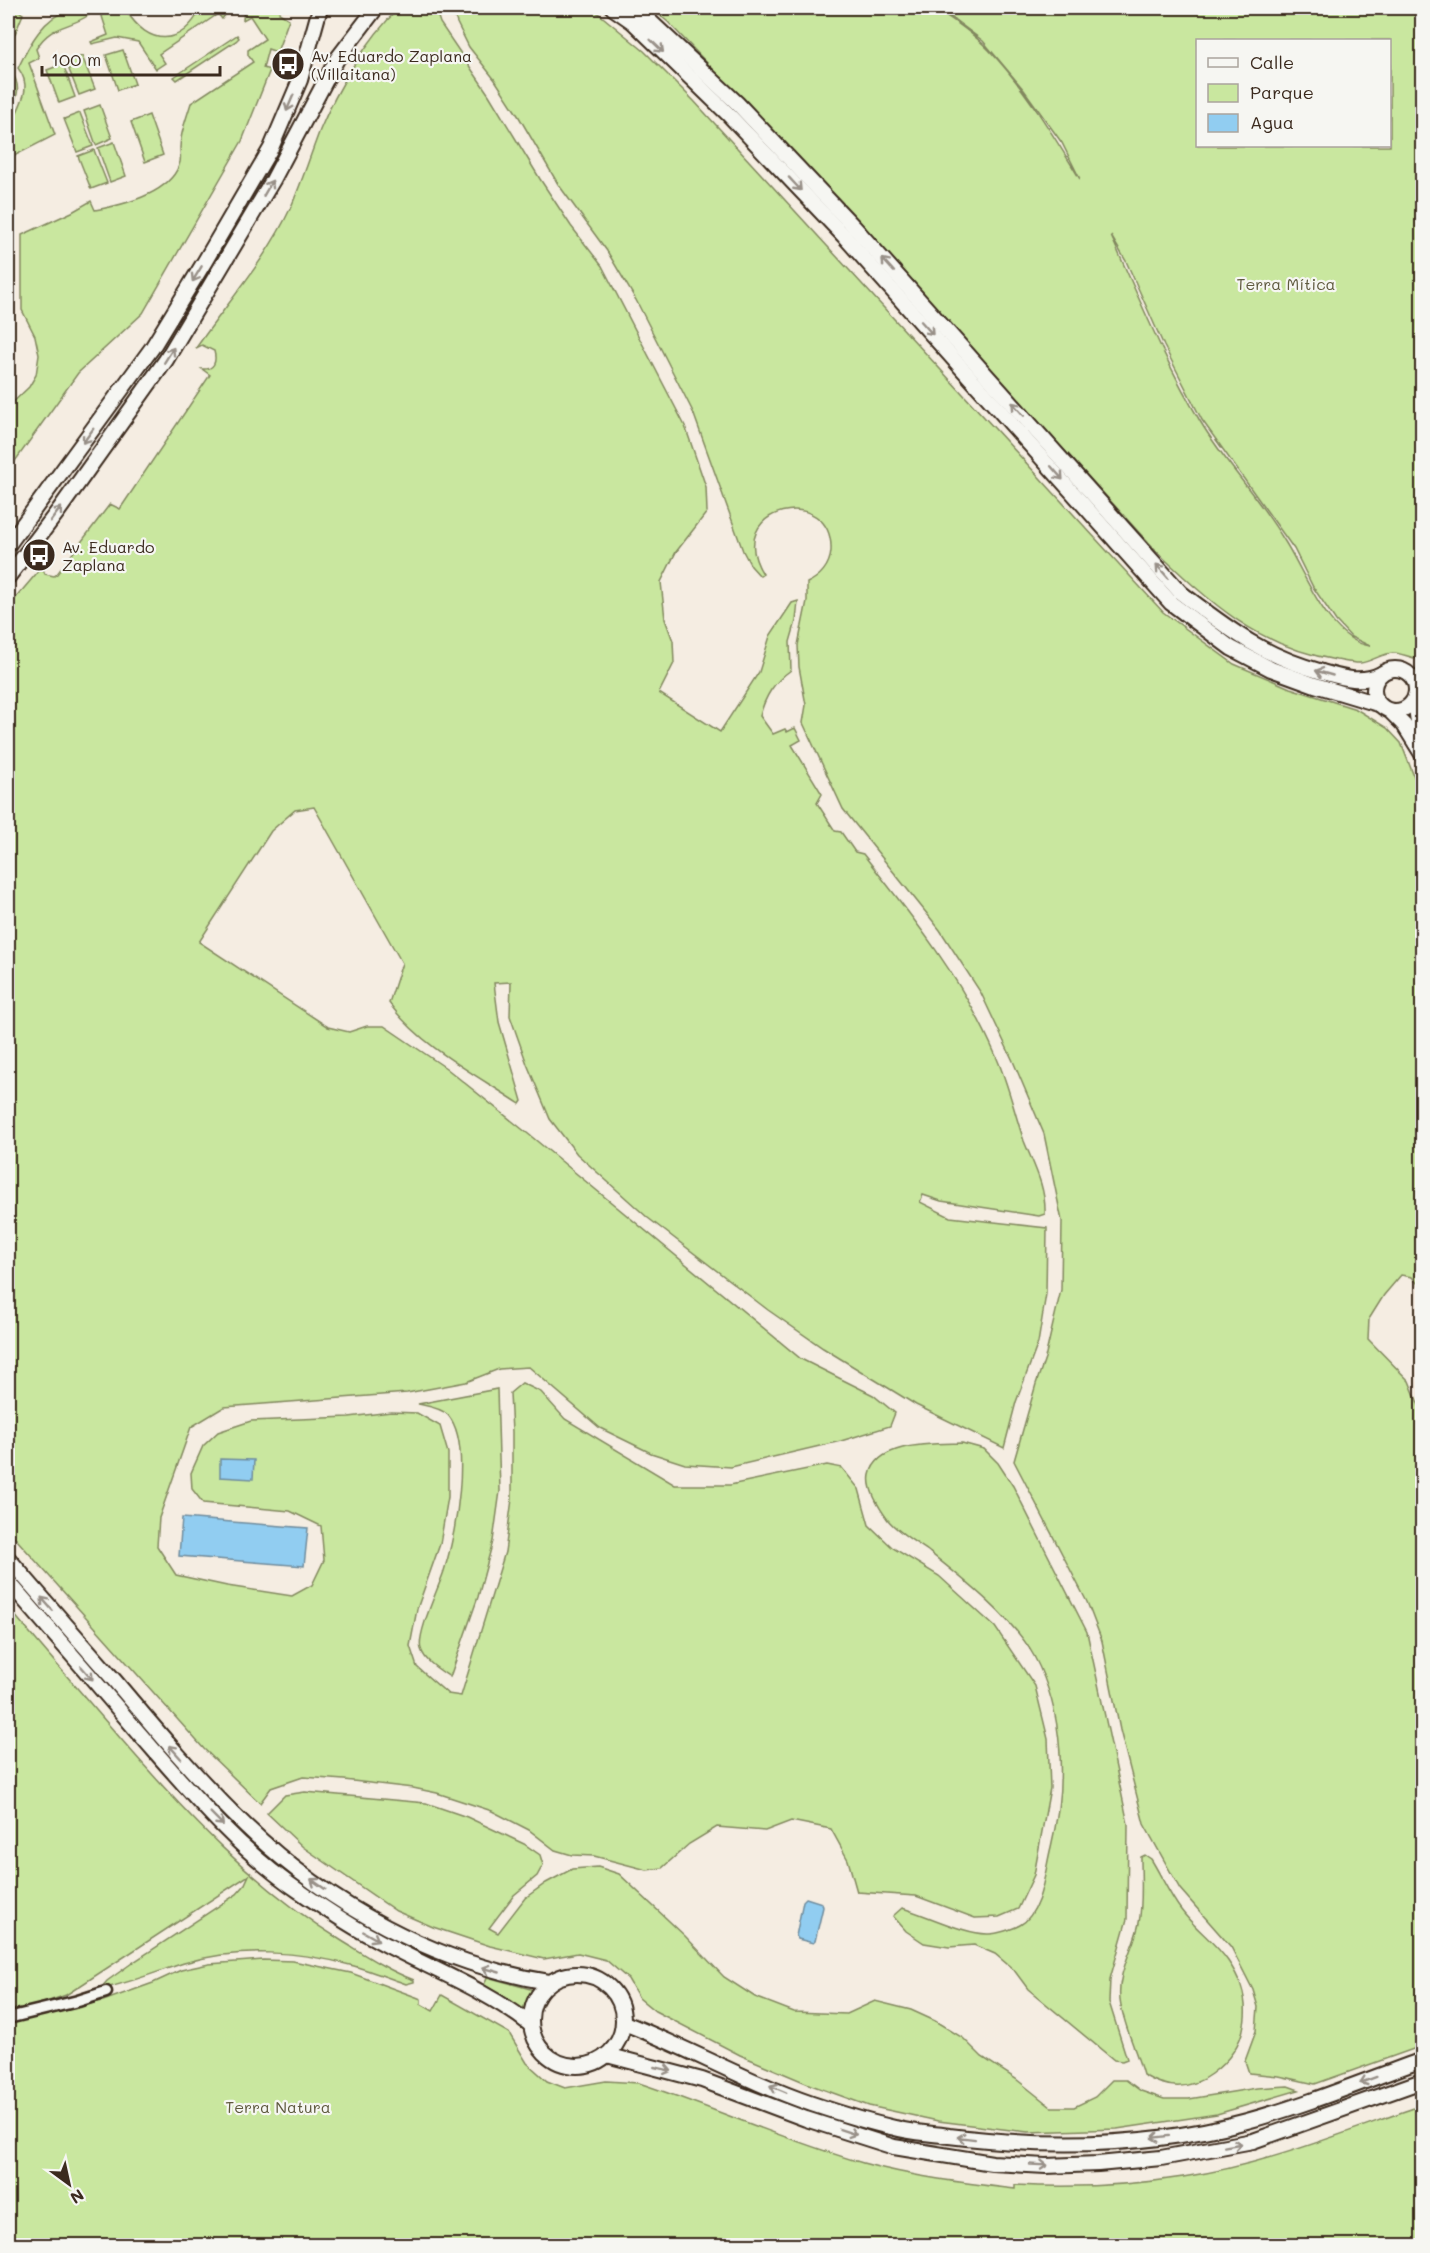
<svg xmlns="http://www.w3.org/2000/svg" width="1430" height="2253" font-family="Mali,sans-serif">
<rect width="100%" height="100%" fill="#f5ede2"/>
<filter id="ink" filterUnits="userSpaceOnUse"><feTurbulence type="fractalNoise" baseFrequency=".0167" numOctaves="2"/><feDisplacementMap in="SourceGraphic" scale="12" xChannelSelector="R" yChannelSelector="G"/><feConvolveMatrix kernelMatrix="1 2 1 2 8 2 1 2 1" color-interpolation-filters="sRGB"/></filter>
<g filter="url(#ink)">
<g fill="#c9e79f" stroke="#82885e" stroke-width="1.5" fill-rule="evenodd">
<path d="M201 8H225V15L222 19 218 14 159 54 165 63 156 69 138 42 117 38 92 44 91 42 108 35 100 10H126C148 47 182 47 201 8Z"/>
<path d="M244 8H281L279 13 289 19 277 52 268 49 263 68 270 70 242 141 143 313 78 373 8 471V407L29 387 36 375 39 355 35 336 22 310V235L72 212 91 201 95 210C123 205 172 193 180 162 181 157 180 153 180 148 180 133 187 117 191 103L253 62 248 55V50L265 39 250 16 243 20Z"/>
<path d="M399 8H435L440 23 489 95 540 179 571 226 602 266 685 426 706 487 707 512 676 552 661 582 665 619 673 641 674 663 659 693 720 732 759 672 770 636 792 603 798 601 796 621 790 642 791 670C774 682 765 696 760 716L773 734 785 729 787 732 795 728 801 740 792 745 822 794 817 803 835 831 841 832 855 852 863 854C913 917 963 980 995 1054 1008 1082 1014 1112 1024 1141 1034 1166 1046 1187 1045 1214L1039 1216 941 1201 923 1195 920 1202 950 1217 1047 1228 1046 1294 1038 1343 1016 1402 1004 1448 916 1405 823 1348 768 1310 648 1218 577 1154 550 1119 527 1064 510 1016 511 982 494 983 499 1022 522 1101 520 1104C475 1074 421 1047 389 1003L402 963 314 807 295 810 271 831 199 942 328 1027 349 1032 367 1026H384L446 1068 532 1137 801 1359 873 1395 895 1413 890 1426 841 1441 731 1467 685 1464 651 1453 600 1428 529 1367 499 1369 466 1382 407 1393 224 1407 191 1427 159 1518 157 1546 176 1575 227 1586 292 1596 312 1585 324 1560 321 1526 290 1511 203 1503 192 1489 191 1473 203 1446 218 1432 251 1421 349 1417 391 1412 417 1413 440 1426 448 1453V1497L440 1544 417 1609 410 1646 417 1667 448 1694 461 1696 505 1552 512 1499V1432L510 1393 522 1383 541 1392 565 1419 675 1485H730L827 1465 842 1468 859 1489 869 1525 893 1548 939 1576 995 1627 1035 1686 1048 1739 1050 1788 1034 1875 1018 1909 999 1917 975 1918 916 1896 857 1892 848 1860 831 1829 791 1821 765 1831 717 1827 689 1844 662 1868 647 1870 594 1856 572 1855 555 1850 529 1830 492 1811 437 1793 413 1788 344 1780 303 1777 271 1788 260 1803 204 1749 8 1530V607L42 567 45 574 54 576 57 574 110 504 120 509 210 375 202 369C214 370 217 362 214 351L202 345 196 348C228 302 267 259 291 207 302 182 310 156 320 130 337 89 367 39 399 8Z"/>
<path d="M452 8H590L598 13 644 51 694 101 1163 612 1234 664 1290 688 1356 709 1387 728 1401 743 1415 779 1422 808V1289L1412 1277 1401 1275 1384 1295 1369 1319 1368 1339 1409 1381 1422 1413V2046L1315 2084 1279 2076 1249 2073 1245 2061 1256 2031 1258 2007 1253 1990 1231 1947 1180 1889 1144 1824 1120 1730 1102 1641 1087 1602 1014 1461 1036 1384 1045 1358 1061 1290 1062 1221 1044 1134 1013 1061 981 993 940 930 843 809 803 723 806 705 799 667 798 645 807 601V583C820 577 830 566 831 551 834 483 721 506 763 574L760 576 751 566 743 551 693 412 636 300 607 251 558 184 519 117 495 80 469 47 457 23Z"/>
<path d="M651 8H934C954 20 973 33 989 50 1025 88 1053 135 1080 179L1062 143 1024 90 983 41 939 8H1422V668L1417 659C1410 657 1402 654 1395 653 1384 652 1371 662 1360 663 1352 663 1343 661 1336 660 1256 646 1211 603 1154 549L840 203 668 22ZM1198 40H1390V146H1198ZM1111 236 1126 261 1164 346 1202 420 1294 549 1313 587 1336 621 1351 637 1370 646C1328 640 1305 572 1284 540 1259 498 1225 463 1200 421 1165 362 1139 298 1111 236Z"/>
<polygon points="16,9 23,14 8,51 8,46 14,32 8,28 8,23"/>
<path d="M70 9 89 11V15C68 29 51 24 36 49L39 58 29 63 55 135 16 155 8 150C8 146 7 140 8 136 12 112 37 92 18 68 30 43 43 18 70 9Z"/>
<polygon points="237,35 239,38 236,41 177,80 174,77"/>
<polygon points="123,50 135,84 118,90 106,55"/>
<polygon points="82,56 95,89 79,95 66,62"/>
<polygon points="63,64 75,97 59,103 47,70"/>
<path d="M14 76C22 91 15 101 8 115V92Z"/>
<polygon points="100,105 112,138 96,145 84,111"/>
<polygon points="80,113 93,146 77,152 64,119"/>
<polygon points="149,115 163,155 145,162 131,122"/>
<polygon points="114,142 126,176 110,182 98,148"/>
<polygon points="94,150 107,183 91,189 78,156"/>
<path d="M497 1389 500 1491 493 1541 478 1597 450 1677C440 1670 425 1662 421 1649 416 1635 439 1587 444 1571 455 1536 473 1444 448 1415 441 1408 427 1406 418 1404Z"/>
<path d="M962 1443 984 1449 998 1463 1013 1486 1087 1632 1128 1824 1127 1919 1110 1979 1109 2002 1127 2059 1122 2061 1114 2060 1028 1989 1014 1970 995 1954 974 1945 949 1947 924 1943 906 1931 893 1916 902 1908C927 1915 966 1935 989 1934 997 1934 1013 1929 1020 1925 1042 1913 1045 1870 1051 1847 1066 1785 1065 1714 1034 1656 1013 1618 962 1578 928 1551 915 1542 898 1532 888 1520 880 1509 867 1489 870 1475 877 1441 935 1444 962 1443Z"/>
<path d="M8 1607C45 1651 83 1695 121 1739 187 1815 255 1888 342 1941 365 1955 389 1971 414 1980V1982L406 1984C389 1978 371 1971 354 1966 301 1951 238 1947 184 1963 156 1972 130 1983 100 1989L107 1981 132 1963 237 1894 244 1886 249 1875 66 1995 32 2007 8 2013Z"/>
<polygon points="305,1792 426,1803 467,1817 524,1844 540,1855 543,1865 537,1876 514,1895 489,1928 498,1933 525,1898 546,1883 572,1869 598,1867 619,1874 685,1936 724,1977 755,1997 794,2012 847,2014 875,2001 911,2010 935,2021 963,2038 982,2057 1016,2079 1051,2107 1074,2107 1095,2097 1112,2080 1126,2080 1141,2091 1164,2099 1189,2099 1257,2088 1288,2086 1299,2090 1217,2114 1117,2129 1028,2132 938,2121 869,2106 811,2085 740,2055 655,2011 639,1998 628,1979 606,1960 578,1953 544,1959 490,1946 433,1927 396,1911 303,1847 267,1813 285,1795"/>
<path d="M1145 1855 1151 1859C1161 1875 1169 1894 1181 1910 1195 1929 1215 1942 1228 1961 1255 2000 1251 2045 1211 2074 1188 2091 1167 2089 1143 2075 1136 2049 1123 2025 1120 1999 1117 1972 1134 1948 1139 1923 1143 1902 1141 1878 1141 1857Z"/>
<path d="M263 1960 293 1961 351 1973 416 1997 421 1999V2004L433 2011 442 1995 509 2033 527 2063 547 2081 565 2088 606 2081 639 2083C714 2108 787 2141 863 2163 913 2177 964 2183 1015 2189V2185C1072 2188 1127 2186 1183 2177 1266 2165 1345 2132 1422 2105V2245L8 2246V2021L103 2001 153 1983 181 1970 209 1964Z"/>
<polygon points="487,1977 534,1990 526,2005 526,2011 484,1985"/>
</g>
<g fill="#91cdf1" stroke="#6f8c9d" stroke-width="1.5">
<polygon points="220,1459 254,1460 253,1479 220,1477"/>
<polygon points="182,1518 308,1528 304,1566 179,1556"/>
<polygon points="806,1898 822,1903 823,1907 815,1941 813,1943 798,1939 796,1936 803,1901"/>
</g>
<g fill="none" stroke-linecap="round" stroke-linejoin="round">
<defs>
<polyline id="street" points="8,2018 78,2001 106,1992"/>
<g id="secondary">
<polyline points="613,8 633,22 727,113 844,236 1171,603 1231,648 1271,669 1315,685 1378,704"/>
<path d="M636 8 737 103 854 227 1181 593C1230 630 1261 655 1322 672 1343 678 1361 684 1381 674"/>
<polyline points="8,545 152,348 205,261 271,148 300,80 320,8"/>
<polyline points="8,577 59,510 166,360 273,180 337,59 376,8"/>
<circle cx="1395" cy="690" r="21"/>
<polyline points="1415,699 1421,746"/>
<polyline points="1390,711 1404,725 1422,754"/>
<path d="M8 1558C43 1599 79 1640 115 1681 157 1731 199 1781 246 1826 328 1905 436 1964 549 1982"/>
<path d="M8 1581C51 1631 95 1681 138 1732 187 1788 237 1849 299 1891 323 1907 347 1924 372 1937 425 1967 483 1987 531 2025"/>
<circle cx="577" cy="2020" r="46"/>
<path d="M624 2023C687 2047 747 2082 812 2104 839 2113 867 2122 895 2128 912 2133 931 2133 949 2136 1046 2148 1151 2147 1247 2121 1306 2105 1364 2081 1422 2060"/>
<polyline points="607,2055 702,2080 806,2119 894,2147 992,2163 1046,2166 1098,2164 1161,2158 1253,2141 1422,2081"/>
</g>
</defs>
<use href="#street" stroke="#3b2a1e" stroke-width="15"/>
<use href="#secondary" stroke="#3b2a1e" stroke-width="18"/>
<use href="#street" stroke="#f6f6f2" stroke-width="10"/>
<use href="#secondary" stroke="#f6f6f2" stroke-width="14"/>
</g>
<defs><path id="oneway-shaft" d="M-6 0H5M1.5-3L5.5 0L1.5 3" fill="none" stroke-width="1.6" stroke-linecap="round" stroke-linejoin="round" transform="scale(1.5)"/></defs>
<g stroke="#989088">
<use href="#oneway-shaft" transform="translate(657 46) rotate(44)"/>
<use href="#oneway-shaft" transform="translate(290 103) rotate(113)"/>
<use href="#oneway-shaft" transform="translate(795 184) rotate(47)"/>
<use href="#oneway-shaft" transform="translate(268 188) rotate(-60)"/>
<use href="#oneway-shaft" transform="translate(888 265) rotate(-132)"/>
<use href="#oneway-shaft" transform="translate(197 274) rotate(121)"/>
<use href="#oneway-shaft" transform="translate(927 328) rotate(48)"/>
<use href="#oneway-shaft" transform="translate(169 355) rotate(-58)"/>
<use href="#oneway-shaft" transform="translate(1018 409) rotate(-132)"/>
<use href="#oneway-shaft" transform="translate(88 436) rotate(126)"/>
<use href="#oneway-shaft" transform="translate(1057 473) rotate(49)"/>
<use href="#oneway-shaft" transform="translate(56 514) rotate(-53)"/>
<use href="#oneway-shaft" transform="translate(1162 571) rotate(-131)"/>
<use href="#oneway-shaft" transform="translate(1324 673) rotate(-164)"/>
<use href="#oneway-shaft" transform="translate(47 1604) rotate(-131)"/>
<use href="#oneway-shaft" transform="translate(87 1673) rotate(49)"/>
<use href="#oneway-shaft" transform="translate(175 1752) rotate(-132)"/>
<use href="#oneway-shaft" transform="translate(217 1819) rotate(45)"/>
<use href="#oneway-shaft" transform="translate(318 1884) rotate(-145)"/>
<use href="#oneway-shaft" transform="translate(371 1936) rotate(30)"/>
<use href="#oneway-shaft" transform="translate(491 1970) rotate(-164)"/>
<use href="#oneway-shaft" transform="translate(663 2069) rotate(13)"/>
<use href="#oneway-shaft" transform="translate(1368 2080) rotate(160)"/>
<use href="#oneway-shaft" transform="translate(778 2089) rotate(-157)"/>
<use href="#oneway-shaft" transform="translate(848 2132) rotate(18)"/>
<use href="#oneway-shaft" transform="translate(1160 2137) rotate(173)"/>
<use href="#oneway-shaft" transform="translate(966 2138) rotate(-173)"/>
<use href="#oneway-shaft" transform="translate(1233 2145) rotate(-10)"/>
<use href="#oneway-shaft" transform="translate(1039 2165) rotate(3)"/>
</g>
</g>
<defs>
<symbol id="bus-disc" viewBox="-11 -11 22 22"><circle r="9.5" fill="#3b2a1e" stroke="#f6f6f2"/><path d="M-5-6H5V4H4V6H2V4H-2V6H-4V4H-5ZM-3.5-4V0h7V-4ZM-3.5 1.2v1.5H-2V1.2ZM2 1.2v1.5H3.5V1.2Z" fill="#fff"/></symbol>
</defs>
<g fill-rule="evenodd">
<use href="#bus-disc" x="269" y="45" width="38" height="38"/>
<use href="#bus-disc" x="20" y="536" width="38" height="38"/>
</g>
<g text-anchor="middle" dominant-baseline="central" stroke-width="4.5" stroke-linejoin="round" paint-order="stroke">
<g font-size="16" fill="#3b2a1e" stroke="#f6f6f2" text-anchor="start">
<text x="311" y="55">Av. Eduardo Zaplana<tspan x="311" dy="18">(Villaitana)</tspan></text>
<text x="62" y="546">Av. Eduardo<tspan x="62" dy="18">Zaplana</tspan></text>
</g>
<g font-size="16" fill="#5e593e" stroke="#f6f6f2">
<text x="1286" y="283">Terra Mítica</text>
<text x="278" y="2106">Terra Natura</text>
</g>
</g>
<rect width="1430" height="2253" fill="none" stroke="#f6f6f2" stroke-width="30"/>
<rect x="15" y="15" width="1400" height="2223" fill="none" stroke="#3b2a1e" stroke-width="2" filter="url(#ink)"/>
<rect x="1196" y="39" width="195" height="108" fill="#f6f6f2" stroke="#aba49d" stroke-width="1.5"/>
<rect x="1208" y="58" width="30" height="9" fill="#f6f6f2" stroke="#aba49d" stroke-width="1.5"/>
<text x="1250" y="69" font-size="18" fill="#3b2a1e">Calle</text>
<rect x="1208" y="84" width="30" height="18" fill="#c9e79f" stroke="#aba49d" stroke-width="1.5"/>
<text x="1250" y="99" font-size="18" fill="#3b2a1e">Parque</text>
<rect x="1208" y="114" width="30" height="18" fill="#91cdf1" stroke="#aba49d" stroke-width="1.5"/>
<text x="1250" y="129" font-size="18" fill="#3b2a1e">Agua</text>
<g transform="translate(69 2184) rotate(147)" stroke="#f6f6f2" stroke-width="4.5" paint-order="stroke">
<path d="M0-4.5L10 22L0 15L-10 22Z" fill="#3b2a1e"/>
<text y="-9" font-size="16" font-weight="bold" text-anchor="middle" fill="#3b2a1e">N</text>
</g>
<path d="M42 66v9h178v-9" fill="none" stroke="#3b2a1e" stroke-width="3"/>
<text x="51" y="66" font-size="18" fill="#3b2a1e" stroke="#f6f6f2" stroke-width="4.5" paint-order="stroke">100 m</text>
</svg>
